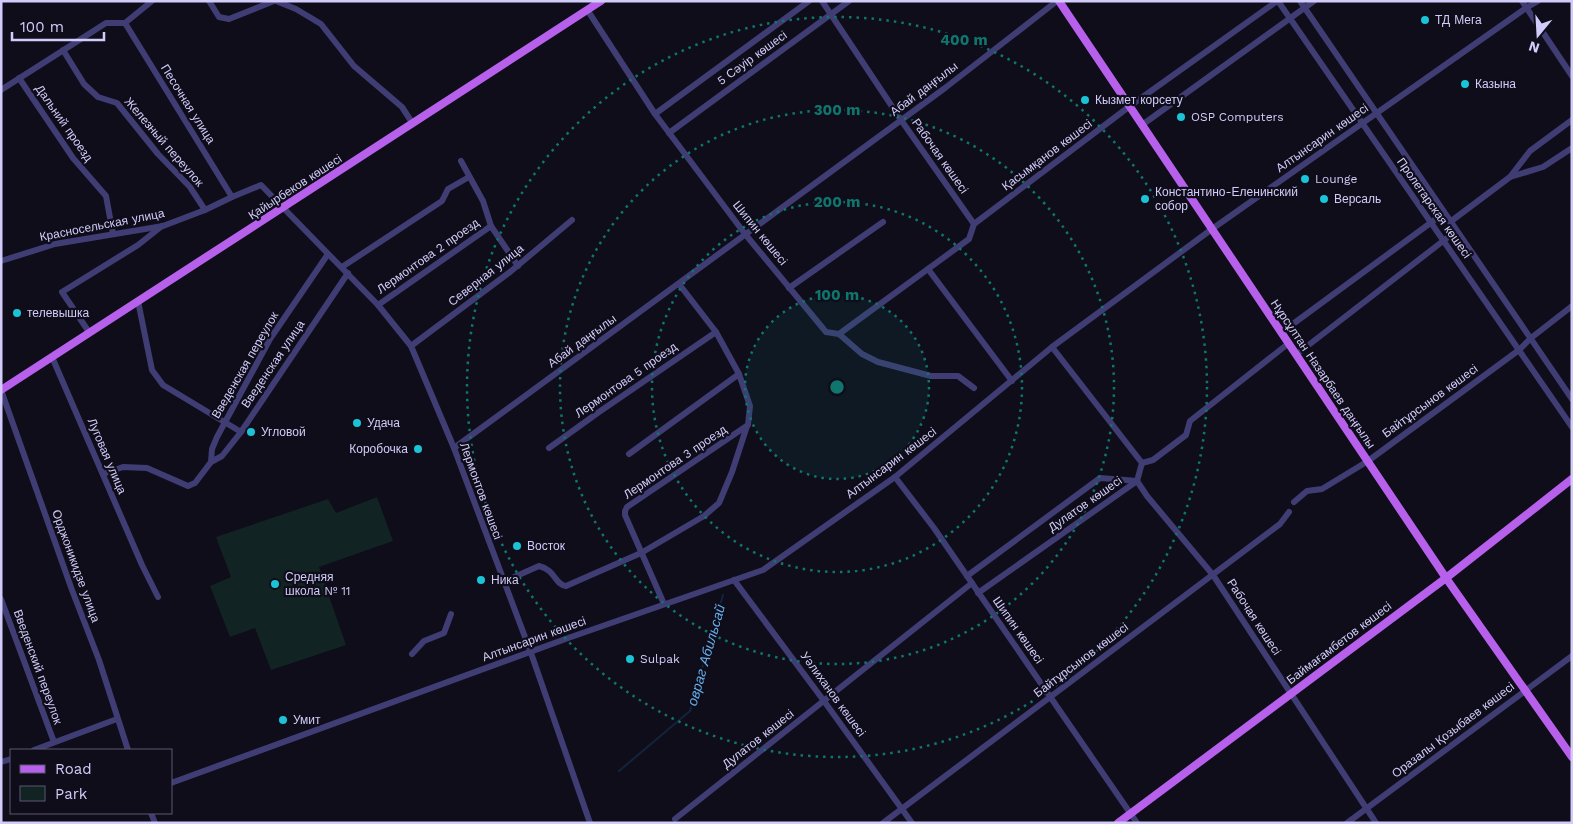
<svg xmlns="http://www.w3.org/2000/svg" width="1573" height="824" font-family="'Work Sans',sans-serif">
<rect width="100%" height="100%" fill="#0f0d1a"/>
<polygon fill="#112322" points="377,497 393,541 319,567 346,645 271,670 255,628 230,637 210,586 231,577 216,537 328,499 336,513"/>
<g fill="none" stroke-linecap="round" stroke-linejoin="round">
<polyline stroke="#12243d" stroke-width="2" points="619,771 690,711 723,595"/>
<g stroke="#3f3d73" stroke-width="6">
<polyline points="209,1 219,17 229,19 274,1"/>
<polyline points="276,1 296,9 321,24 354,66 402,107 413,124"/>
<polyline points="822,1 901,120 974,224"/>
<polyline points="1278,1 1572,427"/>
<polyline points="1300,1 1572,399"/>
<polyline points="1522,1 1572,76"/>
<polyline points="588,11 655,114 745,234 826,332 839,334 862,354 878,362 931,376 958,376 974,388"/>
<polyline points="125,23 232,197"/>
<polyline points="63,50 84,84 98,97 117,103 158,154 190,187 205,210"/>
<polyline points="19,78 73,158 106,196 113,234"/>
<polyline points="1,90 106,23 125,23 152,1"/>
<polyline points="655,114 809,1"/>
<polyline points="1142,125 1314,1"/>
<polyline points="669,133 849,1"/>
<polyline points="461,161 483,201 491,226 518,266"/>
<polyline points="1510,177 1543,167 1572,148"/>
<polyline points="1450,222 1510,177 1530,151 1572,120"/>
<polyline points="1,261 55,244 163,226 205,210 232,197 261,185 378,305 411,346 454,448 531,653 590,823"/>
<polyline points="342,267 442,201 448,189 469,177"/>
<polyline points="928,269 1012,381"/>
<polyline points="789,288 883,222"/>
<polyline points="138,301 152,370 163,385 241,432"/>
<polyline points="378,305 491,226"/>
<polyline points="89,332 62,292 138,245 162,226"/>
<polyline points="1282,332 1444,213"/>
<polyline points="839,334 969,239 974,224 1130,106 1277,1"/>
<polyline points="411,346 510,272 572,220"/>
<polyline points="1052,347 1142,463"/>
<polyline points="1297,354 1456,231"/>
<polyline points="52,357 142,565 158,597"/>
<polyline points="1,390 72,590 99,660 128,750"/>
<polyline points="454,448 945,88 1057,1"/>
<polyline points="549,448 599,412 716,332"/>
<polyline points="629,454 739,374"/>
<polyline points="211,462 222,456 241,432 348,273"/>
<polyline points="1142,463 1153,460 1186,435 1190,421 1289,343"/>
<polyline points="103,474 123,467 147,468 188,486 195,483 211,462 212,449 217,437 270,339 328,254"/>
<polyline points="895,477 934,528 1137,823"/>
<polyline points="1137,481 1147,496 1213,575 1376,823"/>
<polyline points="1137,481 1142,463"/>
<polyline points="1294,502 1307,491 1322,489 1368,461 1519,350 1531,338 1572,306"/>
<polyline points="967,576 1100,478 1137,481"/>
<polyline points="734,580 824,701 912,823"/>
<path d="M503 582 539 566C556 570 554 584 566 586L641 553 704 516 719 503 732 472 747 426"/>
<polyline points="978,593 1137,481"/>
<polyline points="1,599 54,742"/>
<polyline points="664,604 625,515 625,511 627,507 748,425 750,406 739,374 716,332 679,284"/>
<polyline points="412,654 424,641 444,633 451,614"/>
<polyline points="34,750 117,719"/>
<polyline points="1,762 11,759"/>
<polyline points="171,783 571,637 763,570 895,477 1052,347 1212,229 1526,8 1538,1"/>
<polyline points="151,813 155,823"/>
<polyline points="675,819 972,583"/>
<polyline points="883,823 1280,524 1289,512"/>
<polyline points="1347,823 1572,656"/>
</g>
<g stroke="#b760eb" stroke-width="8">
<polyline points="1059,1 1446,578 1572,757"/>
<polyline points="1,390 601,1"/>
<polyline points="1118,823 1446,578 1572,479"/>
</g>
</g>
<circle cx="837" cy="387" r="92" fill="#0f766e" fill-opacity=".12"/>
<g fill="none" stroke="#0f766e" stroke-width="2.5" stroke-dasharray="2.5 5">
<circle cx="837" cy="387" r="92"/>
<circle cx="837" cy="387" r="185"/>
<circle cx="837" cy="387" r="277"/>
<circle cx="837" cy="387" r="370"/>
</g>
<g fill="#1bc3d6" stroke="#0f0d1a" stroke-width="2">
<circle cx="1425" cy="20" r="5"/>
<circle cx="1465" cy="84" r="5"/>
<circle cx="1085" cy="100" r="5"/>
<circle cx="1181" cy="117" r="5"/>
<circle cx="1305" cy="179" r="5"/>
<circle cx="1145" cy="199" r="5"/>
<circle cx="1324" cy="199" r="5"/>
<circle cx="17" cy="313" r="5"/>
<circle cx="357" cy="423" r="5"/>
<circle cx="251" cy="432" r="5"/>
<circle cx="418" cy="449" r="5"/>
<circle cx="517" cy="546" r="5"/>
<circle cx="481" cy="580" r="5"/>
<circle cx="275" cy="584" r="5"/>
<circle cx="630" cy="659" r="5"/>
<circle cx="283" cy="720" r="5"/>
</g>
<g text-anchor="middle" dominant-baseline="central" stroke-width="4.5" stroke-linejoin="round" paint-order="stroke">
<g font-size="12" fill="#d1ccf9" stroke="#0f0d1a" text-anchor="start">
<text x="1435" y="20">ТД Мега</text>
<text x="1475" y="84">Казына</text>
<text x="1095" y="100">Кызмет корсету</text>
<text x="1191" y="117">OSP Computers</text>
<text x="1315" y="179">Lounge</text>
<text x="1155" y="192">Константино-Еленинский<tspan x="1155" dy="14">собор</tspan></text>
<text x="1334" y="199">Версаль</text>
<text x="27" y="313">телевышка</text>
<text x="367" y="423">Удача</text>
<text x="261" y="432">Угловой</text>
<text x="408" y="449" text-anchor="end">Коробочка</text>
<text x="527" y="546">Восток</text>
<text x="285" y="577">Средняя<tspan x="285" dy="14">школа № 11</tspan></text>
<text x="491" y="580">Ника</text>
<text x="640" y="659">Sulpak</text>
<text x="293" y="720">Умит</text>
</g>
<g font-size="12" fill="#d1ccf9" stroke="#0f0d1a">
<text transform="translate(752 58) rotate(-36)">5 Сәуір көшесі</text>
<text transform="translate(924 89) rotate(-37)">Абай даңғылы</text>
<text transform="translate(188 104) rotate(58)">Песочная улица</text>
<text transform="translate(64 123) rotate(55)">Дальний проезд</text>
<text transform="translate(1322 138) rotate(-35)">Алтынсарин көшесі</text>
<text transform="translate(164 142) rotate(49)">Железный переулок</text>
<text transform="translate(1047 155) rotate(-37)">Қасымқанов көшесі</text>
<text transform="translate(940 156) rotate(55)">Рабочая көшесі</text>
<text transform="translate(295 187) rotate(-33)">Қайырбеков көшесі</text>
<text transform="translate(1434 208) rotate(55)">Пролетарская көшесі</text>
<text transform="translate(102 225) rotate(-11)">Красносельская улица</text>
<text transform="translate(760 233) rotate(51)">Шипин көшесі</text>
<text transform="translate(428 256) rotate(-35)">Лермонтова 2 проезд</text>
<text transform="translate(486 275) rotate(-38)">Северная улица</text>
<text transform="translate(582 341) rotate(-36)">Абай даңғылы</text>
<text transform="translate(273 364) rotate(-56)">Введенская улица</text>
<text transform="translate(245 365) rotate(-60)">Введенская переулок</text>
<text transform="translate(1323 374) rotate(56)">Нұрсұлтан Назарбаев даңғылы</text>
<text transform="translate(626 380) rotate(-35)">Лермонтова 5 проезд</text>
<text transform="translate(1430 401) rotate(-36)">Байтұрсынов көшесі</text>
<text transform="translate(107 456) rotate(67)">Луговая улица</text>
<text transform="translate(675 462) rotate(-34)">Лермонтова 3 проезд</text>
<text transform="translate(891 463) rotate(-37)">Алтынсарин көшесі</text>
<text transform="translate(481 491) rotate(70)">Лермонтов көшесі</text>
<text transform="translate(1085 504) rotate(-35)">Дулатов көшесі</text>
<text transform="translate(76 566) rotate(70)">Орджоникидзе улица</text>
<text transform="translate(1254 617) rotate(57)">Рабочая көшесі</text>
<text transform="translate(1018 630) rotate(55)">Шипин көшесі</text>
<text transform="translate(534 639) rotate(-20)">Алтынсарин көшесі</text>
<text transform="translate(1339 643) rotate(-37)">Баймағамбетов көшесі</text>
<text transform="translate(1081 660) rotate(-37)">Байтұрсынов көшесі</text>
<text transform="translate(38 667) rotate(70)">Введенский переулок</text>
<text transform="translate(833 694) rotate(54)">Уәлиханов көшесі</text>
<text transform="translate(1453 730) rotate(-37)">Оразалы Қозыбаев көшесі</text>
<text transform="translate(758 739) rotate(-38)">Дулатов көшесі</text>
</g>
<g font-size="14" font-style="italic" fill="#66aeec" stroke="#0f0d1a">
<text transform="translate(706 655) rotate(-74)">овраг Абильсай</text>
</g>
</g>
<circle cx="837" cy="387" r="8" fill="#0f766e" stroke="#0f0d1a" stroke-width="2.5"/>
<g font-size="15" text-anchor="middle" font-weight="bold" fill="#0f766e" stroke="#0f0d1a" stroke-width="4.5" stroke-linejoin="round" paint-order="stroke">
<text x="964" y="45">400 m</text>
<text x="837" y="115">300 m</text>
<text x="837" y="207">200 m</text>
<text x="837" y="300">100 m</text>
</g>
<rect width="1573" height="824" fill="none" stroke="#d1ccf9" stroke-width="5"/>
<rect x="10" y="749" width="162" height="65" fill="#0f0d1a" stroke="#5d5973"/>
<rect x="20" y="765" width="25" height="8" fill="#b760eb" stroke="#5d5973"/>
<text x="55" y="774" font-size="15" fill="#d1ccf9">Road</text>
<rect x="20" y="786" width="25" height="15" fill="#112322" stroke="#5d5973"/>
<text x="55" y="799" font-size="15" fill="#d1ccf9">Park</text>
<g transform="translate(1538 35) rotate(198)" stroke="#0f0d1a" stroke-width="4" paint-order="stroke">
<path d="M0-4L9 19L0 12L-9 19Z" fill="#d1ccf9"/>
<text y="-8" font-size="14" font-weight="bold" text-anchor="middle" fill="#d1ccf9">N</text>
</g>
<path d="M12 32v8h92v-8" fill="none" stroke="#d1ccf9" stroke-width="2.5"/>
<text x="20" y="32" font-size="15" fill="#d1ccf9" stroke="#0f0d1a" stroke-width="4" paint-order="stroke">100 m</text>
</svg>
